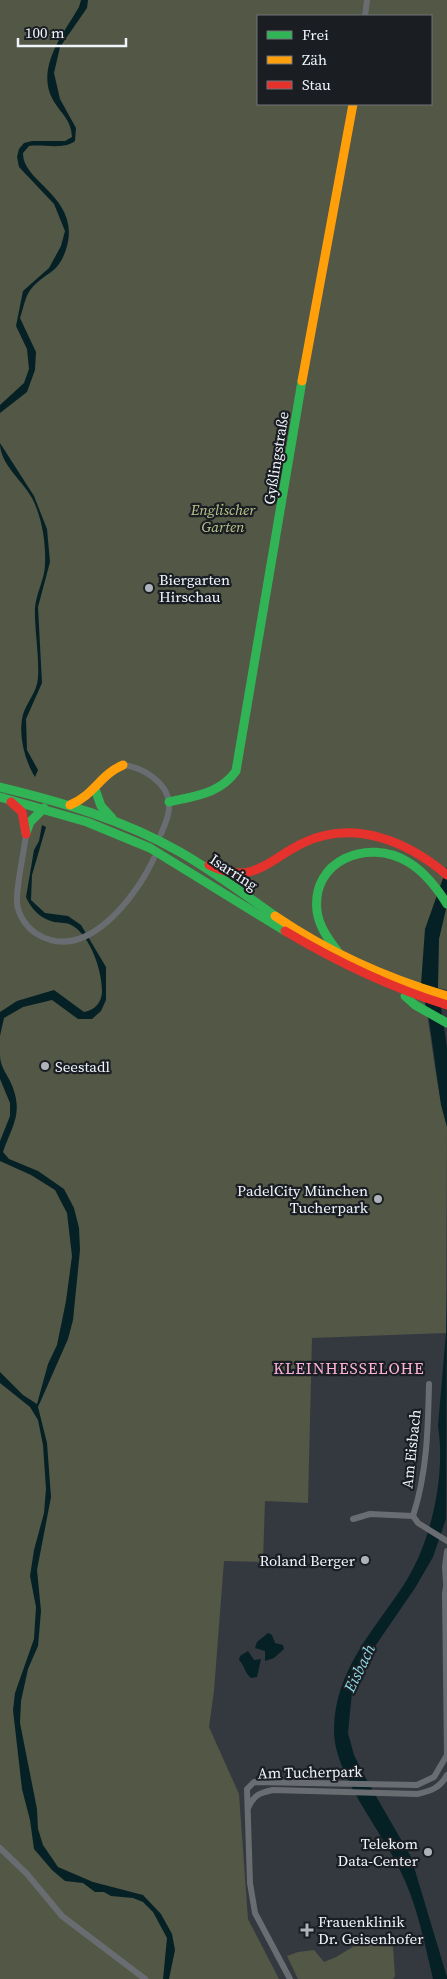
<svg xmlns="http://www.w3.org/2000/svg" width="447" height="1979" font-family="'Source Serif 4',serif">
<rect width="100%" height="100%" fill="#34383f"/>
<g fill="#535745" fill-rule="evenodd">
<path d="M0 0H447V990L421 984C432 1031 434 1080 447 1127L446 1333 312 1338 308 1503 265 1501 263 1562 224 1561 214 1691 209 1727 239 1794 248 1919 279 1979H0ZM258 16H431V104H258Z"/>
<polygon points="380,1941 393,1946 395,1976 393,1979 298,1979 287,1956 298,1952 314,1950 324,1962 336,1957 356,1945"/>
</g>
<g fill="#052126">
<path d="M81 0H88L87 8 60 47 54 73 60 99 76 128 75 141C64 150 43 144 29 146L23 153C22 182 80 197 67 246 59 275 47 270 31 289 25 296 23 310 20 318L36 352 35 370 27 392 0 413V405L24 383 29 369 27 349 16 326 23 291 49 268 61 246 65 231 54 204 19 167 17 157 19 149 24 143 32 141H65L72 137C71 119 61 114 53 100 35 68 64 33 79 7Z"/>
<path d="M0 443 34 496 47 529 50 562 38 607 42 683 26 719 27 750 38 770 35 777C25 761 19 737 22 719 24 706 34 696 37 684 41 668 34 628 35 608 36 593 45 579 45 564 46 543 42 517 32 498 22 480 0 464 0 443Z"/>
<path d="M42 825 46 827 32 875 31 900 45 913 68 916 81 925 106 967V1000L101 1011 92 1019H78L52 1000 23 1007 4 1018 0 1036V1012L17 1001 54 990 84 1012C95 1010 102 1002 102 991 102 971 91 937 73 926 67 922 61 923 54 922 41 919 31 909 26 897L34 850 39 841Z"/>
<polygon points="447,867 447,905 439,939 438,988 447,1047 447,1127 441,1105 429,1020 421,984 425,929"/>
<path d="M0 1055C0 1068 9 1076 13 1088 23 1115 11 1128 3 1152L9 1159 38 1171 64 1189 74 1208 79 1228 80 1250 73 1320 68 1339 38 1407 47 1443 51 1497 37 1570 41 1611 38 1646 28 1669 21 1701 20 1723 37 1809 38 1829 43 1845 58 1867 93 1882 143 1895 161 1914 172 1934 175 1950 169 1979H163L167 1938 153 1912 143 1902 133 1898 111 1896 104 1892H95L83 1883 65 1881 52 1870 34 1849 30 1820 22 1789 13 1710 15 1693 34 1639 36 1607 30 1576 34 1550 44 1513 46 1489 43 1445 38 1420 30 1407 0 1383V1372L23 1395 37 1404 48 1364 57 1345 66 1301 72 1256 67 1213 55 1190 31 1175 0 1161V1141L10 1116V1103L0 1079Z"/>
<path d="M447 1293 446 1519 433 1557 415 1588 369 1655 352 1692 348 1733 354 1755 365 1777 411 1857 447 1977V1979H433C424 1941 417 1903 399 1868 380 1829 333 1773 334 1729 335 1671 373 1631 403 1586 431 1544 446 1476 438 1426L446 1333Z"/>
<polygon points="268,1633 272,1635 275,1643 283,1645 284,1649 274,1658 265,1661 265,1651 255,1648 257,1642"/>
<path d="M248 1651 254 1660 261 1659 257 1677 251 1678C244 1672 245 1666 239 1660L240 1656Z"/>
</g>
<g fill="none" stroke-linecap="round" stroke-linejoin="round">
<g stroke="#696d71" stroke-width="6">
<polyline points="365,16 367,0"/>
<path d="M123 765C142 767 167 782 169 803 170 814 165 824 161 834"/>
<path d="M26 834C24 854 16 885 17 903 18 915 27 928 37 934 86 964 136 897 154 858"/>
<path d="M413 1516C427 1473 428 1429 429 1384"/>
<polyline points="353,1519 370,1514 413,1516 418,1523 447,1541"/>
<polyline points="447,1581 445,1593 447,1756"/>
<polyline points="446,1583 445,1567 447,1551"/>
<path d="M248 1808C254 1795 259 1793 273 1790L417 1794C431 1791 440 1788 447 1775"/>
<polyline points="0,1848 27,1874 62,1916 145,1979"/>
<polyline points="290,1979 255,1913 250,1883 247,1789 254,1782 417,1785 434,1777 447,1755"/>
</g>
<g stroke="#30b455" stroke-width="9">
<path d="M0 787C62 802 124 820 180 852 213 871 244 894 275 916"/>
<polyline points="95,789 101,806 112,818"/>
<polyline points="0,797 87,822 150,848 285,931"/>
<path d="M169 802C194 796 220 794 236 771L302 381"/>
<polyline points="26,833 30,822 44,808"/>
<path d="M338 952C329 940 319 927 317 911 311 860 368 838 408 862 425 872 437 888 447 904"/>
<polyline points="405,996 415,1005 447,1023"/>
</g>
<g stroke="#ff9f0a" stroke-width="9">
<polyline points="302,381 353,104"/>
<path d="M70 805C93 796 101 774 123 765"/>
<path d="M275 916C328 952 385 978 447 996"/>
</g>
<g stroke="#e5322d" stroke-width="9">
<polyline points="11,802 22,812 26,834"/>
<path d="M209 865C253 886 266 861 303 843 354 819 407 841 447 875"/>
<path d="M285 931C337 962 389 987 447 1005"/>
</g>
</g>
<g fill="#aeb3ba" stroke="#1a1e23" stroke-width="2">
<circle cx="149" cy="588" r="5"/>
<circle cx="45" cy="1066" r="5"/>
<circle cx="378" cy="1199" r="5"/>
<circle cx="365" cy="1560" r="5"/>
<circle cx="428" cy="1852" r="5"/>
<path d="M304.5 1922.5h5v5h5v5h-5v5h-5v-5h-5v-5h5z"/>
</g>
<g text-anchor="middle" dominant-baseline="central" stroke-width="4.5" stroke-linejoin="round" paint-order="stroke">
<g font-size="15" fill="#f0f5fd" stroke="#1a1e23">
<text transform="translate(276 458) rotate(-81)">Gyßlingstraße</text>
<text transform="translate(234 872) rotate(33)">Isarring</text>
<text transform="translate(411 1449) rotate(-84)">Am Eisbach</text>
<text transform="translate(310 1772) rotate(-1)">Am Tucherpark</text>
</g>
<g font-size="15" font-style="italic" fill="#bec68c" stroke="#1a1e23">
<text x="223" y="509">Englischer<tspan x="223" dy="17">Garten</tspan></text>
</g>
<g font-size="15" fill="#f0f5fd" stroke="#1a1e23" text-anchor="start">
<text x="159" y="579">Biergarten<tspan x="159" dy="17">Hirschau</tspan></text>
<text x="55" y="1066">Seestadl</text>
<text x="368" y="1190" text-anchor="end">PadelCity München<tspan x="368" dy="17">Tucherpark</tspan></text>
<text x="355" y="1560" text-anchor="end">Roland Berger</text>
<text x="418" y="1843" text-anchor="end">Telekom<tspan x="418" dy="17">Data-Center</tspan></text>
<text x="318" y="1921">Frauenklinik<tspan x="318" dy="17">Dr. Geisenhofer</tspan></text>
</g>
<g font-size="16" letter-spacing="1" fill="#fcb2da" stroke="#1a1e23">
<text x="349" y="1368">KLEINHESSELOHE</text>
</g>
<g font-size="16" font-style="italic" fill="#8edce9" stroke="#1a1e23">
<text transform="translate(359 1668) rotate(-64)">Eisbach</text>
</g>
</g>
<rect x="257" y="15" width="175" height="90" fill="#1a1e23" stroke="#70747a"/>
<rect x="267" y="31" width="25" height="8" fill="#30b455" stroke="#70747a"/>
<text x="302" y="40" font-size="15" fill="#f0f5fd">Frei</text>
<rect x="267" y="56" width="25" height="8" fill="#ff9f0a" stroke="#70747a"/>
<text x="302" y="65" font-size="15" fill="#f0f5fd">Zäh</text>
<rect x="267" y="81" width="25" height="8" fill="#e5322d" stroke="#70747a"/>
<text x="302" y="90" font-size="15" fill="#f0f5fd">Stau</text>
<path d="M18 38v8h108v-8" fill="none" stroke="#f0f5fd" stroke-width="2.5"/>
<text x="25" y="38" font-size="15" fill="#f0f5fd" stroke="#1a1e23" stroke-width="4" paint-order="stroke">100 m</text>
</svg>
